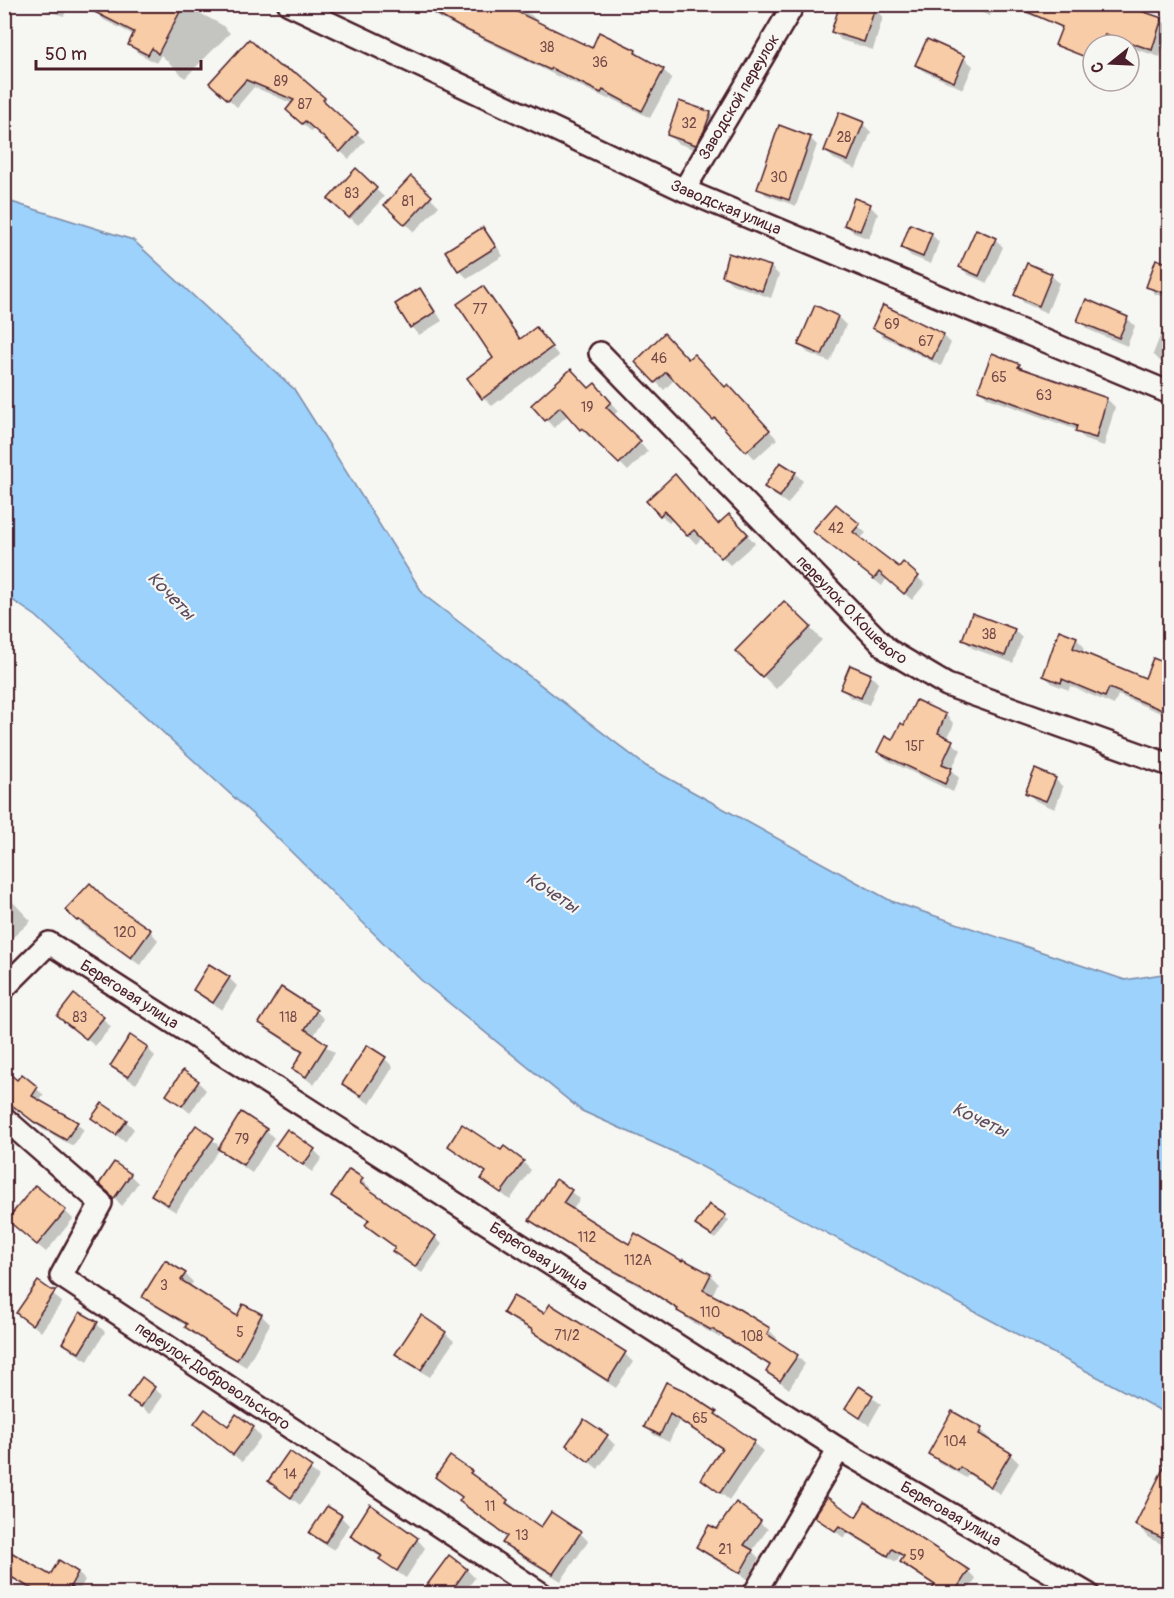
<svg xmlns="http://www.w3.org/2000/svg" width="1174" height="1598" font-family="Pangolin,sans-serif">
<rect width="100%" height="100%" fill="#f6f6f2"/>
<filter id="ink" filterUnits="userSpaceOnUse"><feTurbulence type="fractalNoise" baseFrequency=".0167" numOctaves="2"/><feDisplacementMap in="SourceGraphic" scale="12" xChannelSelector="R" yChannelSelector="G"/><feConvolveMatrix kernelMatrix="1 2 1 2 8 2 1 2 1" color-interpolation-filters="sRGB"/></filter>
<g filter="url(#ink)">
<polygon fill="#9cd2fb" stroke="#7b8aa8" stroke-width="1.5" points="5,200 133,240 294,389 424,595 646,766 891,901 1125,980 1169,973 1169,1415 676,1153 582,1111 422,981 263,824 36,616 5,595"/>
<g fill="#0003">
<polygon points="38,4 68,4 64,16 42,9"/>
<polygon points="183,4 222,25 230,33 185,78 161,55 156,63 138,53 129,44 134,35 104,20 96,12"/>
<polygon points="509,4 531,15 540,23 593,50 636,51 645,60 663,70 672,78 650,118 611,98 610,100 559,76 559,77 435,16 427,8"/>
<polygon points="961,4 994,4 990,16"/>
<polygon points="1014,4 1161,19 1170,28 1160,57 1129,47 1129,45 1123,45 1021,12"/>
<polygon points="875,9 883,17 873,50 841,40 833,31"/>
<polygon points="927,41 964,58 973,66 963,89 925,72 917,64"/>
<polygon points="278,67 295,74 324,99 332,108 330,109 365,141 349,159 314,128 311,131 296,118 293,104 254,87 237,107 211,83"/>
<polygon points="710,113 718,121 704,153 677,143 668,135"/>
<polygon points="863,124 871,132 856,169 834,159 825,151"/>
<polygon points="810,138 817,145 796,206 766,195 759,188"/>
<polygon points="356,170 384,197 358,225 330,199"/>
<polygon points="411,178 439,206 414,232 386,205"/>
<polygon points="870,206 878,214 869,239 854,233 846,225"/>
<polygon points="483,229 491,237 503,256 467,278 459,270"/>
<polygon points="931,234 939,242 931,264 911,256 903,248"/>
<polygon points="995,239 1003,247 987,283 969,275 960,267"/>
<polygon points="729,255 771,267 779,275 771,298 732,284 723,276"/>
<polygon points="1051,275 1059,283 1047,313 1024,303 1016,294"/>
<polygon points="1170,275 1170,299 1155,294 1148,286"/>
<polygon points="483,288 491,296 521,340 536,329 559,356 492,406 484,398 495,358"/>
<polygon points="419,290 428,298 442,321 419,335 411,327"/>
<polygon points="1170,311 1170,365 1161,362 1153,354"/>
<polygon points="838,317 846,325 830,362 808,353 800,344"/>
<polygon points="1127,318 1135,326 1127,346 1087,329 1079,320"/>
<polygon points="874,327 943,335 951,343 941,366 882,336"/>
<polygon points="689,361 725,389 736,394 777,439 755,459 724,426 722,427 675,379 664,390 637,362"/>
<polygon points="1019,365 1025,371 1107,399 1115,407 1104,446 1085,440 1077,430 988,398 979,389"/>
<polygon points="589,390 603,393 618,411 613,416 648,451 628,471 592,435 589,437 568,415 554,428 533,406"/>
<polygon points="1170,424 1170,449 1162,441"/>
<polygon points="795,473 803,481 788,504 774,495 766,487"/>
<polygon points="675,476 719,526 737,524 755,543 730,565 703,537 696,544 673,519 669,523 648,501"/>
<polygon points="836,506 866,533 860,539 899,569 903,564 925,584 912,600 887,578 882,586 821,538"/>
<polygon points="785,603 822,640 776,689 738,651"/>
<polygon points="1014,630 1022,638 1013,663 972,648 964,640"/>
<polygon points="1076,638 1084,647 1082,654 1146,680 1170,667 1170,717 1118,695 1114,705 1070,686 1069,690 1053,684 1044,676"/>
<polygon points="870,675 878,683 869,705 850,697 842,689"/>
<polygon points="917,702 946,715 954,724 947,739 961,750 951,770 959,778 953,792 887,760 879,752 893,742 905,727"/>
<polygon points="1055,779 1063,787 1055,809 1036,801 1027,792"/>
<polygon points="1170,816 1170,841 1162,834"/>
<polygon points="9,898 31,921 12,938 4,930 4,902"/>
<polygon points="105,900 150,931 158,940 140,965 87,929 67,910"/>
<polygon points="229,978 237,986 222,1010 203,998 195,990"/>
<polygon points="316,1011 324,1019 313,1037 335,1053 314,1085 294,1069 303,1053 269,1031 261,1023"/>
<polygon points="59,1016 103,1019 111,1027 95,1046"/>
<polygon points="368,1047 385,1059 393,1067 370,1104 352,1092 344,1084"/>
<polygon points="147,1048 155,1056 136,1084 120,1074 112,1065"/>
<polygon points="22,1077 44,1095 39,1101 77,1124 84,1130 73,1146 42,1129 12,1104 17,1083"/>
<polygon points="198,1082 206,1090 190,1113 168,1095"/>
<polygon points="93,1118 126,1121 134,1129 125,1142"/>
<polygon points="197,1127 221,1147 266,1130 274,1138 252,1173 228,1157 220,1149 190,1190 176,1212 161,1203 153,1195"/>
<polygon points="449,1145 502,1152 523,1162 531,1170 510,1200 483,1179 487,1173 458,1154"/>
<polygon points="277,1146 314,1150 322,1158 312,1172"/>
<polygon points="349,1171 370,1187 368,1190 435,1237 442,1244 422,1273 401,1258 394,1251 396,1248 374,1232 367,1225 369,1221 341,1203 333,1196"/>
<polygon points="130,1175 138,1183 122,1206 112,1195"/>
<polygon points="557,1181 580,1199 572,1211 629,1247 683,1263 710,1275 718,1283 712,1296 769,1330 777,1338 775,1341 797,1356 805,1364 789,1389 768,1372 771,1367 721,1336 720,1338 687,1319 680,1312 651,1293 598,1264 540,1228 531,1220"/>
<polygon points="710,1206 729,1220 716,1239 701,1229"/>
<polygon points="65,1211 73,1219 46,1252 17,1228"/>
<polygon points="185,1274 193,1282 190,1287 237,1318 244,1306 262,1316 270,1324 246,1367 195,1335 187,1326 153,1305 144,1297"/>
<polygon points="38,1283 62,1302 41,1332 18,1312"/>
<polygon points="505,1313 625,1354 633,1362 616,1388 542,1340 536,1334 514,1321"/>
<polygon points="421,1317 445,1333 454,1341 430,1377 405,1362 397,1353"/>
<polygon points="97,1324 105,1332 88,1361 72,1351 64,1343"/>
<polygon points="142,1379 163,1396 150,1414 129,1397"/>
<polygon points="859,1388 881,1404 869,1425 855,1416 847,1408"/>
<polygon points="682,1391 716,1413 763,1451 729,1500 703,1479 723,1450 679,1421 669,1442 654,1435 646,1426"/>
<polygon points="195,1424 253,1428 261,1437 242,1462"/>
<polygon points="981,1430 989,1438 987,1441 1010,1454 1019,1463 1000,1494 968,1474 966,1478 938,1462 930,1454"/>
<polygon points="607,1437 615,1445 598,1469 568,1445"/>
<polygon points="289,1453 319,1477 300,1505 270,1481"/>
<polygon points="471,1472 541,1529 552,1514 580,1533 588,1541 561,1581 512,1551 504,1543 508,1538 468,1509 461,1501 463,1498 437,1477"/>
<polygon points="1170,1480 1170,1548 1149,1538 1137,1525"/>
<polygon points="736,1505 768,1529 752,1551 759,1558 748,1579 705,1554 698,1547 717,1531"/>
<polygon points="327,1508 341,1517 349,1525 334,1550 319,1541 311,1533"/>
<polygon points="816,1517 856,1519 968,1571 976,1579 966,1594 936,1594 933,1590 936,1586 909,1569 902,1561 904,1558 900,1555 896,1562 847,1533 844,1538"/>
<polygon points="352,1535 417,1539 425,1548 406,1578 390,1567 382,1558 360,1544"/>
<polygon points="59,1562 78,1573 85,1580 77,1594 36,1594 22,1585 15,1578 51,1577"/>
<polygon points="467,1570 475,1578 463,1594 442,1594 438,1591"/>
</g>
<g fill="#f7cca6" stroke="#4a1f2b" stroke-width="1.5">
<polygon points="79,4 184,4 158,54 152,48 148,55 128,45 134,32"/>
<polygon points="419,4 518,4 515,11 592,48 599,32 636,50 635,53 664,69 642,111 603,90 601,93 551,68 550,70 526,59 527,58 458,26"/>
<polygon points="840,4 866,4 875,8 864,42 831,32"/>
<polygon points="1009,4 1121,4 1162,18 1152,50 1105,34 1101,45 1093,45 1093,60 1055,45 1062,27"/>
<polygon points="249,39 279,66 296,73 325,98 323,100 358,132 340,152 305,121 302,124 286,110 294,100 246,80 228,100 209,83"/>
<polygon points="927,39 965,56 954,82 915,65"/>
<polygon points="679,101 711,112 704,131 696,145 667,135"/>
<polygon points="839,112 864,122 848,161 824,151"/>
<polygon points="779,125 811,137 789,200 757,189"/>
<polygon points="356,168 377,188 349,218 328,199"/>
<polygon points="411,176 432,196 405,225 384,205"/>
<polygon points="854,198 871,204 860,231 844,225"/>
<polygon points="910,224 932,233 923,257 901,248"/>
<polygon points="483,227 496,247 458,271 445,251"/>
<polygon points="976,229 996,238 979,276 959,267"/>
<polygon points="728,253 771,266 762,291 722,276"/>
<polygon points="1156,259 1170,264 1170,295 1146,287"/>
<polygon points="1027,263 1052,274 1039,306 1014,295"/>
<polygon points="483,286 520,339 536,327 552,347 482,399 467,378 493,358 457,304"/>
<polygon points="420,288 435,312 410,328 395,304"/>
<polygon points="1086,299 1128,317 1119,338 1077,321"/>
<polygon points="815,305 838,316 822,355 798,345"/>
<polygon points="883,305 944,334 932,359 872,328"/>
<polygon points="664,333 688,359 694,354 725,387 728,384 770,430 746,452 715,418 713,420 666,372 655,383 635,362"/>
<polygon points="992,353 1020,364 1018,367 1107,398 1096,438 1075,432 1077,426 978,390"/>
<polygon points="571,369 589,388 595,383 611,402 606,407 641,441 619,464 582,428 580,430 560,407 545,421 531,405"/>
<polygon points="780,462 796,472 780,497 764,487"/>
<polygon points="675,474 718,524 729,514 748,534 721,558 694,530 687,536 664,511 660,516 646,501"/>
<polygon points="836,504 860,524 853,532 899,567 903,562 919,576 904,594 879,572 874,579 812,531"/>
<polygon points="784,601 811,627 762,677 735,651"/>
<polygon points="972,613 1015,629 1005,656 962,640"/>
<polygon points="1059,630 1077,637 1073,648 1145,678 1153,658 1170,665 1170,691 1162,710 1109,688 1105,697 1062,679 1061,683 1043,676"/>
<polygon points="850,665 871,674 861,698 840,689"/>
<polygon points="916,700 946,714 938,733 953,740 942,764 952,768 945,784 877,752 885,736 892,740 901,723 904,725"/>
<polygon points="1035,769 1056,778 1046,801 1025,793"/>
<polygon points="90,883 106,899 151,930 131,958 79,920 77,921 65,910"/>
<polygon points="209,964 230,977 213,1003 193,990"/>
<polygon points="281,987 317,1010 305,1029 327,1044 306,1077 292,1069 303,1051 259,1023"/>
<polygon points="74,994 104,1017 86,1039 57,1016"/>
<polygon points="130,1035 148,1047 128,1077 110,1066"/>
<polygon points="367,1045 386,1057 361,1096 342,1084"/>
<polygon points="4,1069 17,1080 22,1074 38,1087 32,1096 78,1122 66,1140 34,1122 4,1099"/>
<polygon points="183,1070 199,1081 182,1106 166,1095"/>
<polygon points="102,1103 127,1120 116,1135 91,1118"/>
<polygon points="241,1112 267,1129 243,1165 218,1149"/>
<polygon points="462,1124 501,1150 504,1146 524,1161 501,1193 481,1179 486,1172 448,1146"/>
<polygon points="196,1125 214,1138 182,1182 168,1205 151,1195 175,1155"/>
<polygon points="287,1129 315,1149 303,1165 275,1146"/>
<polygon points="114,1162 131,1174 113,1200 109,1193 99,1184"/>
<polygon points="349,1169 363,1178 360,1183 436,1236 415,1267 392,1251 395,1247 365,1225 369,1220 331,1196"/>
<polygon points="556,1179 572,1190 563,1203 629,1244 635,1233 682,1261 683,1259 711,1274 703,1290 734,1306 770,1328 767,1334 798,1355 780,1381 766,1372 770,1365 712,1329 711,1330 677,1311 678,1309 641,1285 588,1257 529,1220"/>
<polygon points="35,1185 66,1210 37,1245 7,1220"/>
<polygon points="709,1204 726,1215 712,1236 695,1225"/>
<polygon points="165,1260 186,1273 181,1280 237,1316 243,1304 262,1314 237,1360 218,1349 185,1327 187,1324 142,1297"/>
<polygon points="38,1281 51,1290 56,1290 32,1325 16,1313"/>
<polygon points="513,1296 544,1313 550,1304 626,1352 608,1381 532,1332 533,1330 503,1313"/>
<polygon points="80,1312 98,1322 79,1353 62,1343"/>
<polygon points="421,1315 446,1332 421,1370 395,1354"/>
<polygon points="142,1377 155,1387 141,1407 127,1398"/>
<polygon points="666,1382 683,1390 717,1412 715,1414 755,1441 720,1493 701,1479 722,1448 670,1414 660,1435 644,1427"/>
<polygon points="859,1386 873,1395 860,1418 845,1408"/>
<polygon points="205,1409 228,1426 236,1414 254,1427 233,1455 194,1424"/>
<polygon points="952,1411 982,1428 979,1434 1011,1453 991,1487 960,1467 958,1471 928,1454"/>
<polygon points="584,1419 608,1435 589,1462 566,1445"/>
<polygon points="289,1451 312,1467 291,1498 268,1481"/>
<polygon points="1170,1455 1170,1542 1135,1525"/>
<polygon points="450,1456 472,1471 470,1473 508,1500 506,1503 541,1527 551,1512 581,1532 553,1574 502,1543 507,1536 459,1501 462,1497 435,1477"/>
<polygon points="827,1497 856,1517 865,1502 969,1570 954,1593 929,1593 935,1585 900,1562 904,1556 892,1549 888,1556 839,1526 835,1531 814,1517"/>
<polygon points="736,1502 761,1521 744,1545 753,1550 740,1573 696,1547 709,1525 717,1529"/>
<polygon points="370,1504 418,1538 397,1571 379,1559 382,1556 350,1536"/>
<polygon points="327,1506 342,1515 325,1543 309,1533"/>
<polygon points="4,1548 50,1575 59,1560 78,1572 70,1587 81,1593 39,1593 4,1573"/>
<polygon points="449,1555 467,1569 450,1593 421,1593"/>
</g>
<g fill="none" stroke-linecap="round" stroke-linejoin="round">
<defs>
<g id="street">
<path id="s1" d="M289 4 684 190 1170 393"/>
<path id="s2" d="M684 190 794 4"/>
<path id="s3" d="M600 353 888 650 947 685 1170 765"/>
<path id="s4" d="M4 988 49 943 839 1449 1088 1594"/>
<path id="s5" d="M4 1118 101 1203 61 1276 542 1594"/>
<polyline points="754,1594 839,1449"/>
</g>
</defs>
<use href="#street" stroke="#4a1f2b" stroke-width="26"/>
<use href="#street" stroke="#f6f6f2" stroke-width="21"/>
</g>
</g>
<g text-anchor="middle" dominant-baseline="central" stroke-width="4.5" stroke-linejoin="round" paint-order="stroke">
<g font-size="14" fill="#754a4a">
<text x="547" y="47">38</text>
<text x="600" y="62">36</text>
<text x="281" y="81">89</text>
<text x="305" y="104">87</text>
<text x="689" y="123">32</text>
<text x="844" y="137">28</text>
<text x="779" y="177">30</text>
<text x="352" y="193">83</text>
<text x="408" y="201">81</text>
<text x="480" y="309">77</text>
<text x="892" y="324">69</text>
<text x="926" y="341">67</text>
<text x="659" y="358">46</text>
<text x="999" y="377">65</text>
<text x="1044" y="395">63</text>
<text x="587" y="407">19</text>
<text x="836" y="528">42</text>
<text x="989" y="634">38</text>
<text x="915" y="746">15Г</text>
<text x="125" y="932">120</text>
<text x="80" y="1017">83</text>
<text x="288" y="1017">118</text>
<text x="242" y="1139">79</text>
<text x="587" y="1237">112</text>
<text x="638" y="1260">112А</text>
<text x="164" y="1285">3</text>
<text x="710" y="1312">110</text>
<text x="240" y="1332">5</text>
<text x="567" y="1335">71/2</text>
<text x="752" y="1336">108</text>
<text x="700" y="1418">65</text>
<text x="955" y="1441">104</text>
<text x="290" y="1474">14</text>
<text x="490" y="1506">11</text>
<text x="522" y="1535">13</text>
<text x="725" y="1549">21</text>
<text x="917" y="1555">59</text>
</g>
<g font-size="16" fill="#4a1f2b" stroke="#f6f6f2">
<text stroke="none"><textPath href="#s2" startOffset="108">Заводской переулок</textPath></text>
<text stroke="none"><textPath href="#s1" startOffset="482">Заводская улица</textPath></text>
<text stroke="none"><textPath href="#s3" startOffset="360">переулок О.Кошевого</textPath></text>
<text stroke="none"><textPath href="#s4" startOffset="159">Береговая улица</textPath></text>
<text stroke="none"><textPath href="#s4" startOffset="645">Береговая улица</textPath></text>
<text stroke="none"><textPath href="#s5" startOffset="394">переулок Добровольского</textPath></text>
<text stroke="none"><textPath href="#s4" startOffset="1131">Береговая улица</textPath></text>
</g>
<g font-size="18" font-style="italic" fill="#5e4c5f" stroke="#f6f6f2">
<text transform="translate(171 596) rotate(46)">Кочеты</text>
<text transform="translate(552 893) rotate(33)">Кочеты</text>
<text transform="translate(980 1120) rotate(25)">Кочеты</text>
</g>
</g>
<rect width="1174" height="1598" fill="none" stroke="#f6f6f2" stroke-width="24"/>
<rect x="12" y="12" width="1150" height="1574" fill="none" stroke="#4a1f2b" stroke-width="2" filter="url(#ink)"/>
<g transform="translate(1111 63) rotate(252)"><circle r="28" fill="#f6f6f2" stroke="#b1a0a2" stroke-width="1.5"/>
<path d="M0-4.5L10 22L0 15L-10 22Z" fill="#4a1f2b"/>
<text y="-9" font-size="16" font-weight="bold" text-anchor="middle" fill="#4a1f2b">С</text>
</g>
<path d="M36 60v9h165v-9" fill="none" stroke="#4a1f2b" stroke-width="3"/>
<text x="45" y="60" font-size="18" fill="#4a1f2b" stroke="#f6f6f2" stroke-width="4.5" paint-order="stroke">50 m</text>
</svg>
